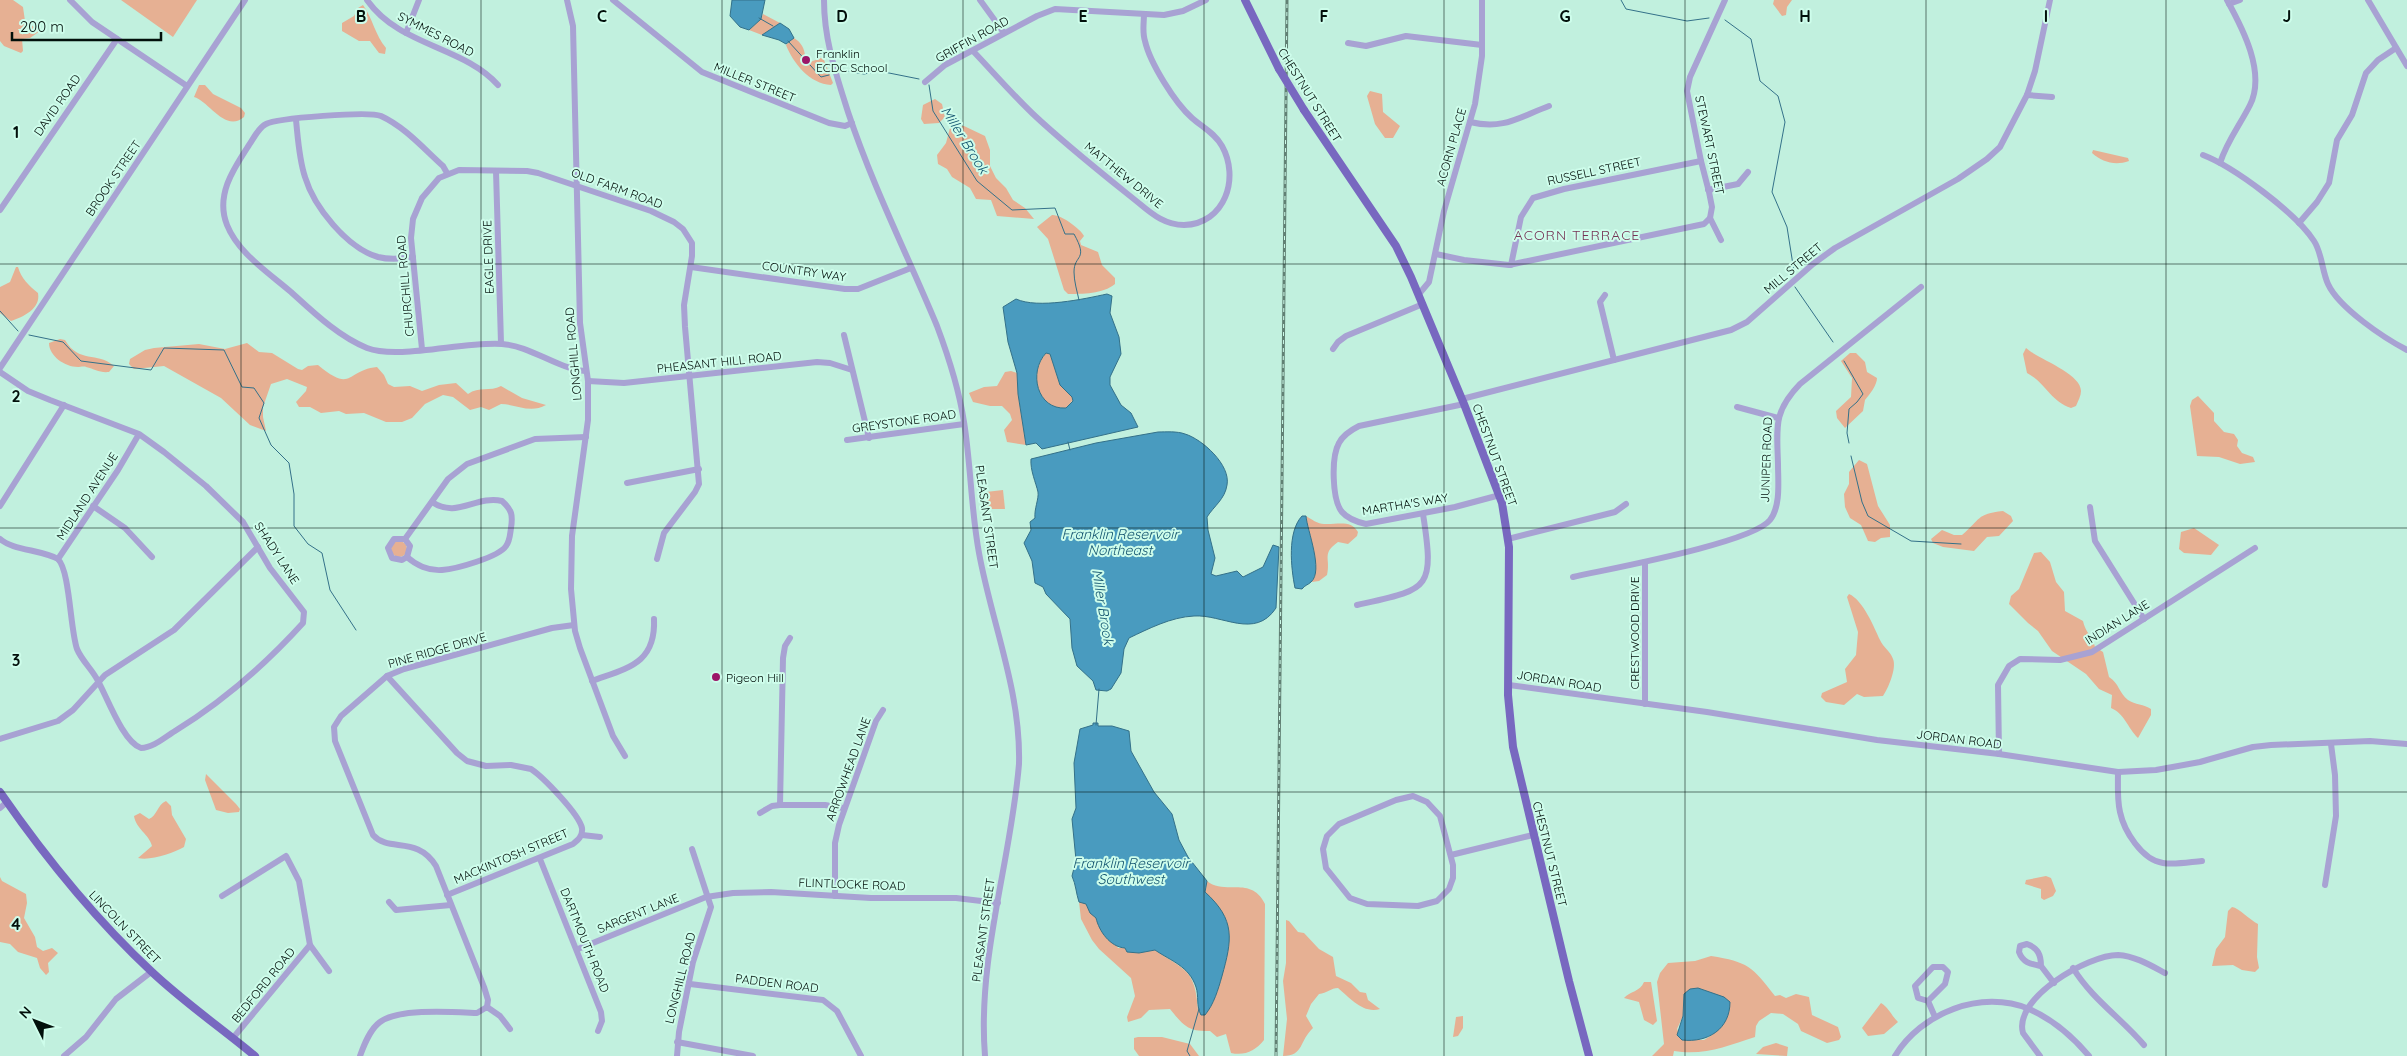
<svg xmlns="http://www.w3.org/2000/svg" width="2407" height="1056" font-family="Quicksand,sans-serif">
<rect width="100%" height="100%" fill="#c1f0de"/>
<g fill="#e6b093" fill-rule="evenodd">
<polygon points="0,0 13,0 23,7 25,21 40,31 30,38 22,39 23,51 21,53 4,46 0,41"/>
<polygon points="121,0 197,0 173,37"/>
<polygon points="1774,0 1792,0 1787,7 1786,15 1782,16 1773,4"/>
<path d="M363 5C373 19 375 35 386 48L385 54 379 53 370 41H359L342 31V23L354 16 358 8Z"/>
<polygon points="763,14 780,23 762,35 749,30 761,19"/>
<path d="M794 38C801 42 805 49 805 57L810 62 821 58 824 60 833 83 831 85C810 84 793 63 786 45Z"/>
<path d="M199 85H205L213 94 241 108 245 113 244 117C225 133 209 101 194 97Z"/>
<polygon points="1370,91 1382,94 1383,112 1400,126 1393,138 1385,138 1375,124 1367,96"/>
<polygon points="935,99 942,104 945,117 939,123 924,124 921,119 923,105"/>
<polygon points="964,126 985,136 990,150 990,166 996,178 1006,188 1013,200 1025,208 1034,219 997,216 991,200 976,199 970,188 952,177 947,169 938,164 937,155 946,143 950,128"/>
<path d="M2093 150 2128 158 2129 161C2115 166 2102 162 2092 153Z"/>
<path d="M1052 215C1060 214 1081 229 1084 236L1080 241 1081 245 1098 252 1102 265 1115 278V284C1103 294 1082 294 1068 294L1064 290 1048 239 1037 227Z"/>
<path d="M16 267H18C21 278 29 286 38 293 41 309 23 317 11 321L0 313V287L10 282Z"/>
<path d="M60 339 65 340C79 364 97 351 114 366L109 372C99 373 95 369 86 367 85 366 79 367 78 367 65 367 49 356 49 343Z"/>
<path d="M247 343 259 352 272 353 298 369 302 370 308 366 318 365C353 394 346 370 377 367L384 375 388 384 394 387 410 386 422 391 439 385 456 383 468 394C479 386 490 392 501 386L522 398 546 405C530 414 516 404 501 404L489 410 481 407 470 410 453 397 443 395 425 404 412 418 402 422H386L364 413 346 414 339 411 321 413 310 407H299L296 402 306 391 307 387 287 379 271 384 263 407V417L266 431 250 425 221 398 164 366 134 369 129 364 130 359 145 350 154 348 199 344 225 349Z"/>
<path d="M2026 348C2038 359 2081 373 2081 391 2081 396 2078 401 2076 406L2071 408C2050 401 2046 383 2027 373L2023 354Z"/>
<path d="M1046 353 1050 354 1060 385 1072 397 1073 400 1066 408C1037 410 1028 372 1046 353Z"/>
<path d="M1850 353H1856L1865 362 1867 372 1877 378C1877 385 1870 394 1865 400L1863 411 1845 428 1837 418 1836 411 1851 397 1852 378 1841 361Z"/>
<polygon points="1011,371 1017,373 1018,394 1026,445 1007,442 1004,430 1012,420 1010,414 1002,406 990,406 973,402 969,393 984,387 997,386 1005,372"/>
<polygon points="2198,396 2214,413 2214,421 2224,432 2234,434 2238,440 2237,446 2242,453 2253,457 2255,462 2240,464 2219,457 2197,456 2190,406 2192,400"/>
<polygon points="1859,460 1867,464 1878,506 1890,525 1890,537 1881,538 1875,542 1868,541 1861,525 1850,518 1845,507 1844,494 1849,484 1849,472"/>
<polygon points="1003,490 1005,509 987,509 986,492"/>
<path d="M2003 511 2011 516 2013 521 1999 536 1987 537 1974 551 1943 547 1933 543 1931 539 1942 530 1954 535H1962C1981 519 1976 514 2003 511Z"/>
<path d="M1306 516C1311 519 1318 524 1324 524 1336 525 1351 519 1358 532L1357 536 1348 544 1338 542C1321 554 1331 558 1327 575L1319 581 1312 582C1320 558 1308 540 1306 516Z"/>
<polygon points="2194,528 2219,545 2211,555 2184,553 2179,549 2181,532"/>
<circle cx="399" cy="549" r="8"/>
<path d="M2041 552 2050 562 2056 582 2064 592 2065 611 2083 621C2085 632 2093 637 2095 647L2103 652 2109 677C2119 683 2119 693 2128 700 2135 705 2144 704 2151 709V715L2138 738C2127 727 2125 714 2111 708L2112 695 2099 689 2086 674 2052 651 2038 631 2028 623 2009 604 2011 596 2019 589 2034 553Z"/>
<path d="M1849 594C1863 600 1874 627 1880 640 1883 647 1891 652 1893 659 1897 668 1888 689 1883 696L1864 697 1857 694 1844 705 1826 702 1821 697 1822 693 1847 682 1845 669 1856 655 1858 632 1847 597Z"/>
<polygon points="206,774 236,804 240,809 239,812 228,813 216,810 205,780"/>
<path d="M166 801 171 806 172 815 186 839 184 847C173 853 151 861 138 858L152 846C149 834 136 829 134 816L140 813 149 819C157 816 157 805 166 801Z"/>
<polygon points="2046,876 2051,878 2056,891 2053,896 2044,900 2041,898 2041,889 2025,884 2026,880"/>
<polygon points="0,877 2,881 26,894 27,903 24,918 35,937 37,947 43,951 52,948 58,953 48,963 49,972 46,975 40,968 37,958 18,952 10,944 0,942"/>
<path d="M1207 881C1225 896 1251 875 1265 904L1264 1040C1255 1051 1245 1056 1231 1053L1226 1034 1217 1037 1210 1031C1188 1032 1183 1025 1170 1009L1149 1010 1141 1018 1128 1022 1127 1017 1135 996 1131 978 1099 949 1092 940 1081 919 1079 902 1086 903 1118 948H1125L1128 952 1139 953 1155 950C1186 971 1195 969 1198 1010L1210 897 1205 892Z"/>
<path d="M2232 907C2239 908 2250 920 2258 924L2257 957 2259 968 2255 972 2242 970 2233 965 2212 966 2216 949 2225 937 2228 911Z"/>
<path d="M1286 920 1289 921 1298 932 1304 933 1319 949 1333 957 1336 976 1351 983 1360 992 1366 993 1368 1000 1380 1009C1363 1014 1350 998 1338 988 1331 988 1327 993 1319 994L1311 1004 1306 1016 1313 1028C1299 1041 1304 1056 1283 1056L1287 1019 1283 981 1286 963Z"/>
<path d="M1711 956C1748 962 1752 966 1775 996L1780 995 1786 998 1796 994 1809 997 1812 1015 1838 1027 1841 1037 1839 1040 1827 1043 1801 1031 1798 1024 1783 1014 1771 1013 1759 1021 1756 1026 1755 1037C1727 1046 1704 1056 1674 1051L1673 1056H1652L1664 1044 1657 982 1660 973 1668 963 1695 961ZM1683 1016 1712 1035 1704 1040H1682L1677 1029Z"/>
<path d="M1644 982H1651L1657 1021 1653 1025 1644 1020 1639 1002 1624 998C1630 991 1640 992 1644 982Z"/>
<path d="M1881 1003C1889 1008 1891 1015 1898 1022L1884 1034 1868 1036 1862 1028Z"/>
<polygon points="1463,1016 1463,1028 1458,1036 1453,1037 1456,1017"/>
<polygon points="1138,1037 1162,1037 1190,1044 1199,1056 1139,1056 1134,1049 1134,1038"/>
<polygon points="1776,1043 1788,1047 1787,1056 1756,1054 1763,1047"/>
</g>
<g fill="#499bbf" stroke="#347189" fill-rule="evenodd">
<polygon points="732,0 765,0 761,19 749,30 740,27 730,16"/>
<polygon points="780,23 789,29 794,38 786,44 779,40 762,35"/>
<path d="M1107 294 1112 296 1110 313 1119 337 1121 354 1110 377V385L1121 405 1131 413 1138 427 1042 449 1036 443 1026 445 1018 394 1017 373 1008 342 1003 307 1016 299C1038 309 1084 299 1107 294ZM1046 353 1050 354 1060 385 1072 397 1073 401 1066 408C1037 410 1028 372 1046 353Z"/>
<path d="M1158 432C1166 432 1177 431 1185 434 1202 439 1231 465 1227 485 1225 499 1214 506 1207 517L1208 530 1215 558 1211 574 1216 576 1237 571 1243 577 1263 567 1273 545 1279 547 1276 608C1255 640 1222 614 1194 616 1171 617 1148 629 1129 638L1124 649 1121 673 1111 689 1107 691 1096 690 1093 681 1077 666 1072 648 1070 619 1046 594 1043 587 1035 583 1032 561 1024 543 1031 530 1030 522 1035 518C1034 509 1039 499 1038 492 1036 483 1030 470 1031 459L1096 443Z"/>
<path d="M1302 516H1306C1307 530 1324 571 1311 582 1308 585 1305 585 1302 589L1295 588C1291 568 1287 532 1302 516Z"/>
<path d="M1093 723H1098V726H1112L1129 731 1131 751 1154 792 1172 814 1179 840 1188 857 1207 881 1205 892C1236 920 1232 940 1222 976 1218 990 1214 1004 1205 1015H1201C1196 1006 1199 996 1196 987 1189 966 1171 961 1155 950L1139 953 1127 952 1125 948C1110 947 1099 931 1096 918L1090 913 1086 904 1079 902C1076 893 1076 885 1072 876L1076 860 1072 819 1076 808 1074 763 1080 729 1093 725Z"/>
<path d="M1698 988 1724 997 1730 1002C1730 1029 1708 1043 1682 1040L1677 1035 1683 1016 1684 994 1690 989Z"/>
</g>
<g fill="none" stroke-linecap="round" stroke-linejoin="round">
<g stroke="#347189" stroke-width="1">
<polyline points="1621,0 1626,9 1687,21 1709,18"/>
<polyline points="759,18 773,26"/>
<polyline points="1725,20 1751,39 1760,81 1778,96 1785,122 1772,192 1787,227 1794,271"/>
<polyline points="788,41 821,77 829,75"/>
<polyline points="841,70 864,74 879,71 919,79"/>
<path d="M929 85 933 111 977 181 1012 210 1055 208 1065 234H1074C1089 261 1074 254 1074 272 1074 281 1077 291 1079 300"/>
<polyline points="1795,287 1833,342"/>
<polyline points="0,311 18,331"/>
<polyline points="29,335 63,342 81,361 151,370 164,348 224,350 242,387 254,388 264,403 259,418 271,445 289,463 294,494 294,526 308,544 322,553 330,590 356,630"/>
<polyline points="1844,361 1863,394 1857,402 1849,409 1847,433 1849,443"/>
<polyline points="1068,442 1070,450"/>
<polyline points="1851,456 1862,502 1868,516 1911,541 1961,544"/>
<polyline points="1096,725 1099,689"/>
<polyline points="1190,1056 1187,1051 1199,1009"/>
</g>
<g stroke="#a8a2d3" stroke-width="6">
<polyline points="70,0 92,22 187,86"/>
<path d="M367 0C399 46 463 46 498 85"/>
<polyline points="567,0 573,26 580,323 588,381 588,420 572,536 571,589 575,631 580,648 613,736 625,756"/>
<polyline points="613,0 702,72 829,123 845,126 852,123"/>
<path d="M824 0C824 40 836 74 848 112 873 187 907 254 937 326 949 358 959 389 964 422 971 466 971 510 979 553 992 624 1021 691 1019 764 1011 861 977 958 985 1056"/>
<polyline points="980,0 1004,33"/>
<polyline points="2368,0 2407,66"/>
<polyline points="2229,4 2240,0"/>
<polyline points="406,33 419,0"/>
<polyline points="1348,43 1366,46 1406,36 1482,45"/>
<path d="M973 51C993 72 1012 94 1033 114 1067 146 1104 175 1140 204 1153 215 1166 225 1184 225 1225 224 1240 178 1222 146 1215 133 1202 127 1192 118 1175 103 1150 63 1145 41 1142 32 1144 23 1144 14"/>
<polyline points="925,82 945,65 1037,16 1055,9 1164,15 1183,11 1206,0"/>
<polyline points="2027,95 2052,97"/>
<path d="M296 120C298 139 299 159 305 177 314 207 347 248 378 257 390 260 401 259 413 257"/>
<path d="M1470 122C1504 130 1519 117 1549 106"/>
<path d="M2203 155C2234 167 2296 213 2314 241 2322 253 2322 271 2328 284 2339 308 2384 338 2407 350"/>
<path d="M2220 163C2227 141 2240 125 2250 105 2266 73 2243 29 2227 0"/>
<polyline points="496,171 501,343"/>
<path d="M447 173 443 166C424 149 405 127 381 116 369 111 277 118 266 124 258 128 254 138 249 145 234 168 215 195 227 225 238 253 269 273 291 292 313 312 339 337 367 348 398 360 465 341 502 344 531 346 556 368 585 371"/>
<polyline points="1708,190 1738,184 1748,172"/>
<polyline points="0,210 117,39"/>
<polyline points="2299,223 2317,202 2329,183 2337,140 2352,115 2366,73 2378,60 2396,48"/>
<polyline points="1721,240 1710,218 1712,207 1709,192 1701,161 1687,91 1690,77 1725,0"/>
<polyline points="1436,254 1464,260 1509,265 1704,224 1710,218"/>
<polyline points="1511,265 1521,217 1533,198 1564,189 1701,161"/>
<polyline points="691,267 845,289 858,289 911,268"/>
<polyline points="1419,294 1429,282 1444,211 1475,104 1482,56 1482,0"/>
<polyline points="1605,295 1600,302 1614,360"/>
<polyline points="844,335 869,438"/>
<polyline points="422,349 411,238 413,219 422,198 439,178 459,170 527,171 538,173 651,211 674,222 683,229 692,243 692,256 684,305 685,327 699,484 695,492 664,533 657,559"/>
<polyline points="1333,349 1338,342 1346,336 1423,304"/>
<polyline points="0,368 245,0"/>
<path d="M0 372 28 391 50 400 139 434 164 452 206 486 243 522 270 568 304 612 303 623C264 666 225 700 175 731 165 737 153 748 141 748 123 742 107 697 98 681 92 669 82 661 77 649 70 629 70 571 58 559L118 470 139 434"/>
<polyline points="588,381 624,383 817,362 830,363 852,370"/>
<polyline points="1462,399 1731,330 1747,322 1813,264 1835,248 1958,179 1987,159 2000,147 2027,95 2035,71 2050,0"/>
<path d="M1464 404 1359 426C1351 430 1343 435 1339 443 1331 457 1332 500 1342 512 1348 519 1357 522 1366 524L1455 507 1500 495"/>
<polyline points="1737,407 1778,418"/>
<polyline points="847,440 964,424"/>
<polyline points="627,483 699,469"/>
<polyline points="0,506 64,405"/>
<polyline points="93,506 125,528 152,557"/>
<polyline points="2090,507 2095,541 2144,619"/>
<path d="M0 539C12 550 42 550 58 559"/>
<polyline points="405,539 410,546 407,557 402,560 392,558 388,548 394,539 405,539 448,479 467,464 535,439 586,437"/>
<polyline points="1508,539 1615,512 1626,504"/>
<path d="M407 557C416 565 429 571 442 570 456 569 499 557 506 546 510 541 510 534 511 528 513 515 512 510 502 501 476 495 457 519 432 502"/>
<path d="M1573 577C1608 569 1752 543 1770 520 1781 506 1778 481 1778 464 1777 427 1773 412 1800 384L1921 287"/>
<path d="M1357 605C1429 589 1435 591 1423 514"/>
<path d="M387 676 457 753 467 761 486 766 511 765 531 769C543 777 579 814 582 828 583 836 578 840 573 844L447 895"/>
<path d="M592 681C627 668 656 664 654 619"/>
<polyline points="1509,685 1707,712 1877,740 1999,754 2118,772 2156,770 2200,762 2253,747 2271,745 2370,741 2407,744"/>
<polyline points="1645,704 1645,562"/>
<polyline points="0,739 58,721 73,710 105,675 174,630 258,547"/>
<polyline points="1999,754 1998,685 2009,666 2020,659 2060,660 2092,652 2255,548"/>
<path d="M2118 772C2118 785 2117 799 2120 812 2124 831 2142 860 2163 863 2175 865 2190 862 2202 861"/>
<polygon points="1413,796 1427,802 1440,816 1453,865 1453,878 1449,889 1437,901 1418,906 1367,904 1350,898 1326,868 1323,849 1327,836 1339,824 1396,800"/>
<polyline points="780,805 783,658 785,646 790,638"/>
<polyline points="0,808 7,802"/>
<polyline points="760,813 772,806 780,805 825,805 843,808"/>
<polyline points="582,835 600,837"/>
<polyline points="1451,855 1533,835"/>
<polyline points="540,859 601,1012 602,1021 598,1031"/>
<polyline points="2325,885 2336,816 2335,775 2331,744"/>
<polyline points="222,896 286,856 299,881 310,945 329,971"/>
<polyline points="835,896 835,843 839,825 876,721 883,710"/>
<polyline points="389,902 396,910 451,905"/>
<polyline points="578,949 706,897 733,893 771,892 871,898 956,898 998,903"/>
<path d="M2041 966C2041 955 2038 948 2027 944L2020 946 2019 952C2023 963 2031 964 2041 966L2054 983"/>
<path d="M2073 968C2092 999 2121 1018 2144 1045"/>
<polyline points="690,984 823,1000 837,1011 861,1056"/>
<polyline points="1928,1001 1918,998 1915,986 1933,967 1943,967 1948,972 1945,984 1928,1001 1935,1017"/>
<path d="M487 1007 488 1000 484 987 436 866C417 835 389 853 373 835L335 741 334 727 341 716 387 676 404 669 552 628 574 625"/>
<polyline points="233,1038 310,945"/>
<polyline points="677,1042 753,1056"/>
<polyline points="64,1056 86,1037 116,999 151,972"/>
<path d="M360 1056C364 1045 370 1029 380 1022 399 1008 453 1012 477 1013L487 1007 500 1016 510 1029"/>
<polyline points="677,1056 679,1032 693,962 711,907 692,849"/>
<path d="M1895 1056C1921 1013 1981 989 2029 1009 2052 1019 2073 1037 2089 1056"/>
<path d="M2040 1056 2023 1033C2013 998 2088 955 2118 955 2135 956 2150 965 2165 973"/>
</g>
<g stroke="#7868c0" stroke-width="8">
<polyline points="1245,0 1279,69"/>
<polyline points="1304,110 1396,246 1411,277 1464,404 1502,503 1509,547 1508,695 1513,747 1569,981 1589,1056"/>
<path d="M0 792C45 857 94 918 152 972 184 1002 221 1028 255 1056"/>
</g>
<defs>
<polyline id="rail" points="1276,1056 1287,0"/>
</defs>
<use href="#rail" stroke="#618074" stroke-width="3"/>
<use href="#rail" stroke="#cefdeb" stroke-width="1" stroke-dasharray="4" stroke-linecap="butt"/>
<polyline stroke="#7868c0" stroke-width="8" points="1279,69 1304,110"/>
</g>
<path fill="none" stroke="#02100b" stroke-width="1" stroke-opacity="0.55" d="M241 0V1056M481 0V1056M722 0V1056M963 0V1056M1204 0V1056M1444 0V1056M1685 0V1056M1926 0V1056M2166 0V1056M0 264H2407M0 528H2407M0 792H2407"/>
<g fill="#9c1668" stroke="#cefdeb" stroke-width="2">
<circle cx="806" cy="60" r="5"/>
<circle cx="716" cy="677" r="5"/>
</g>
<g text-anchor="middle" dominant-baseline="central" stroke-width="4" stroke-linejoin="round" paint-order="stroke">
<g font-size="12" fill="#02100b" stroke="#cefdeb">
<text transform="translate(436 34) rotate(27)">SYMMES ROAD</text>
<text transform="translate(972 39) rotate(-29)">GRIFFIN ROAD</text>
<text transform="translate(755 82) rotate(22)">MILLER STREET</text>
<text transform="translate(1310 95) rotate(58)">CHESTNUT STREET</text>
<text transform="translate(57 105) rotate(-55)">DAVID ROAD</text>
<text transform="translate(1710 145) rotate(78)">STEWART STREET</text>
<text transform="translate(1451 147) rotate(-74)">ACORN PLACE</text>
<text transform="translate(1594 171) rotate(-12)">RUSSELL STREET</text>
<text transform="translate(1124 175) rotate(39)">MATTHEW DRIVE</text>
<text transform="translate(113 178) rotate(-56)">BROOK STREET</text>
<text transform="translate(617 188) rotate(20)">OLD FARM ROAD</text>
<text transform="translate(488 257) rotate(-92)">EAGLE DRIVE</text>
<text transform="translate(1793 268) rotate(-40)">MILL STREET</text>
<text transform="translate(804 271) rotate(8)">COUNTRY WAY</text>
<text transform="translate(405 286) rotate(-95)">CHURCHILL ROAD</text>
<text transform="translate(573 354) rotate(-95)">LONGHILL ROAD</text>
<text transform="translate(719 362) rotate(-6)">PHEASANT HILL ROAD</text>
<text transform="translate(904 421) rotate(-8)">GREYSTONE ROAD</text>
<text transform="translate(1495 455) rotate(70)">CHESTNUT STREET</text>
<text transform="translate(1766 460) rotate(-88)">JUNIPER ROAD</text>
<text transform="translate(87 496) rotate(-57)">MIDLAND AVENUE</text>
<text transform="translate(1405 504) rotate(-9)">MARTHA'S WAY</text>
<text transform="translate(987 517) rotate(82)">PLEASANT STREET</text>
<text transform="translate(277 553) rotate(57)">SHADY LANE</text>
<text transform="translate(2117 622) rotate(-32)">INDIAN LANE</text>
<text transform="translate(1634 633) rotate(-90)">CRESTWOOD DRIVE</text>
<text transform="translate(437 650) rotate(-16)">PINE RIDGE DRIVE</text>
<text transform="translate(1559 681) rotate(9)">JORDAN ROAD</text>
<text transform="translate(1959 739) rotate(7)">JORDAN ROAD</text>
<text transform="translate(848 769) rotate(-70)">ARROWHEAD LANE</text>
<text transform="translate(1550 854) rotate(76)">CHESTNUT STREET</text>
<text transform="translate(511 856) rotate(-23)">MACKINTOSH STREET</text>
<text transform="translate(852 884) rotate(2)">FLINTLOCKE ROAD</text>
<text transform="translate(638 913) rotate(-22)">SARGENT LANE</text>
<text transform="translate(125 927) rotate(46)">LINCOLN STREET</text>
<text transform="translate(983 930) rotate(-82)">PLEASANT STREET</text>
<text transform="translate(585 940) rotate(68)">DARTMOUTH ROAD</text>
<text transform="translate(680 978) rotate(-76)">LONGHILL ROAD</text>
<text transform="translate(777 983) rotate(7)">PADDEN ROAD</text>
<text transform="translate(263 985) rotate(-51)">BEDFORD ROAD</text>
</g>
<g font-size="12" fill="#02100b" stroke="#cefdeb" text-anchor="start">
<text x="816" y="53">Franklin<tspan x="816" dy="14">ECDC School</tspan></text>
<text x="726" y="677">Pigeon Hill</text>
</g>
<g font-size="14" font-style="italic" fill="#13546f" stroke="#cefdeb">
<text transform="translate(965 140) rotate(58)">Miller Brook</text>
<text x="1120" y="534">Franklin Reservoir<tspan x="1120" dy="16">Northeast</tspan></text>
<text transform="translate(1103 607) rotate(81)">Miller Brook</text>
<text x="1131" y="863">Franklin Reservoir<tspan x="1131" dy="16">Southwest</tspan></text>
</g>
<g font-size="14" letter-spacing="1" fill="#753456" stroke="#cefdeb">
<text x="1577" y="235">ACORN TERRACE</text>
</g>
</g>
<g font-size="16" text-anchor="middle" font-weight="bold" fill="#02100b" stroke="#cefdeb" stroke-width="4" stroke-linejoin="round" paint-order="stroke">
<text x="361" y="22">B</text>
<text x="602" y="22">C</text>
<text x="842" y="22">D</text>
<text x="1083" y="22">E</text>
<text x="1324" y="22">F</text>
<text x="1565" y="22">G</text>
<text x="1805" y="22">H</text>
<text x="2046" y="22">I</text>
<text x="2287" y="22">J</text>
<text x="16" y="138">1</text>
<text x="16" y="402">2</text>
<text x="16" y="666">3</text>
<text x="16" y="930">4</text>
</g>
<g transform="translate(35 1021) rotate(312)" stroke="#cefdeb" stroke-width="4" paint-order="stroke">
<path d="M0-4L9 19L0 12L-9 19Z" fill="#02100b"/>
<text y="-8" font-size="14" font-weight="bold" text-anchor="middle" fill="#02100b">N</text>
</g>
<path d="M12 32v8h149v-8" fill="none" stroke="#02100b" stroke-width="2.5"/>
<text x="20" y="32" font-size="15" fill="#02100b" stroke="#cefdeb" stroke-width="4" paint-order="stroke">200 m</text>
</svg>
